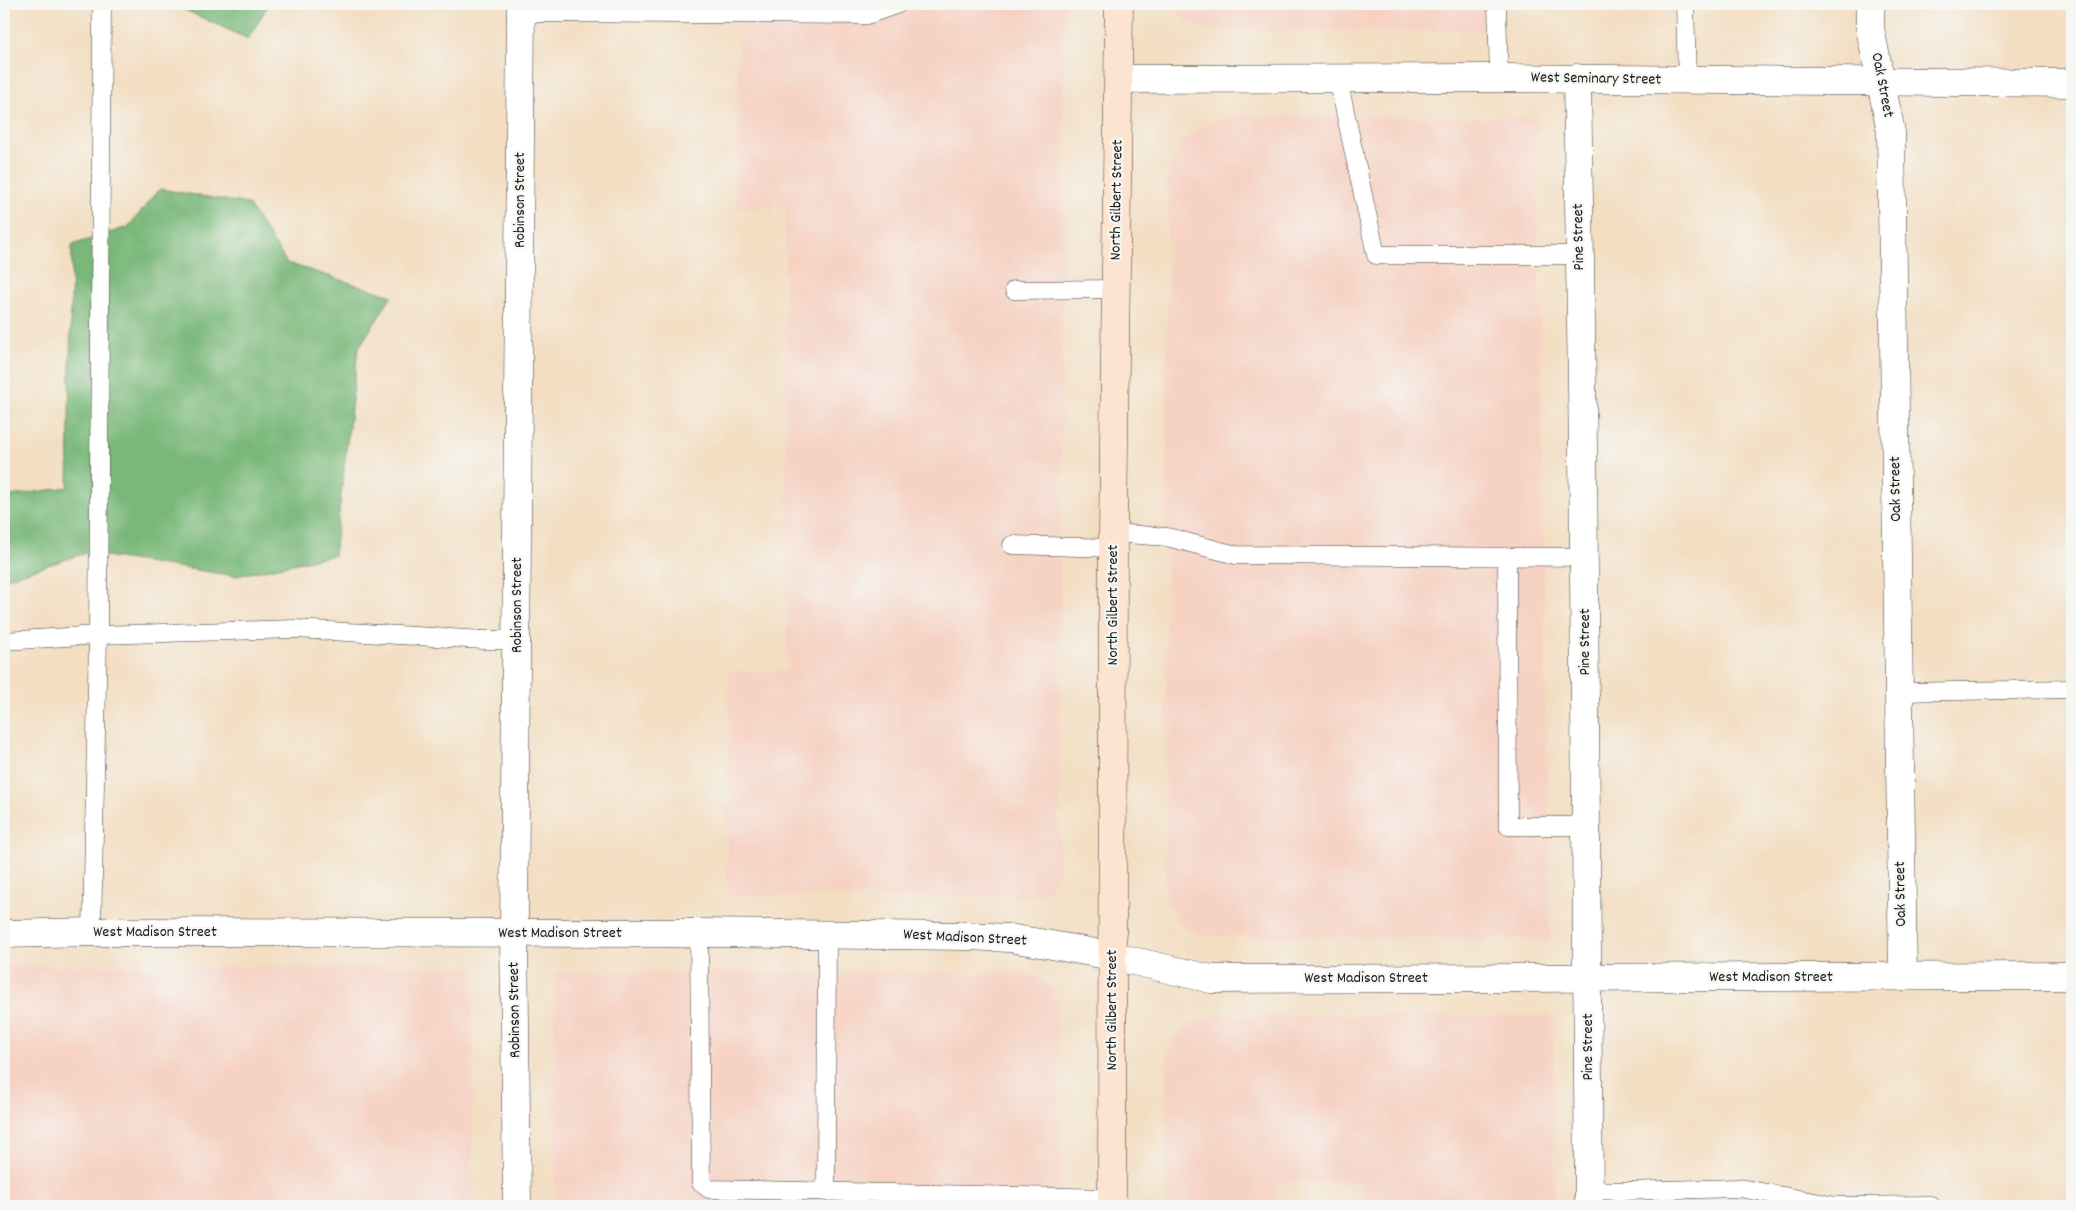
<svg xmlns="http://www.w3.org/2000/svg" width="2076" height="1210" font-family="Dekko,sans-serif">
<rect width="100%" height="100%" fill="#f6f6f2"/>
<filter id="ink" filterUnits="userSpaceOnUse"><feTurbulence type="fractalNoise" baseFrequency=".02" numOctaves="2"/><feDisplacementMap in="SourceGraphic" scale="10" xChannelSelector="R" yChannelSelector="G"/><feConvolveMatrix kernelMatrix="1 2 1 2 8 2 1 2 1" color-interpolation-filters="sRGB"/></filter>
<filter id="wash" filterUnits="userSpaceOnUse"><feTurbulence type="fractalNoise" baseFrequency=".0096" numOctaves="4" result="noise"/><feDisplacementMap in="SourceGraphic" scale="20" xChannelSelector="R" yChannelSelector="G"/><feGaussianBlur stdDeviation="1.12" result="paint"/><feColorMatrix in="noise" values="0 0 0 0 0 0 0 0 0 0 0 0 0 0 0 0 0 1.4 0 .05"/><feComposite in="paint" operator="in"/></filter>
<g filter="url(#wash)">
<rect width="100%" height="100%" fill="#f3dec2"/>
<g fill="#f6d2c3">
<polygon points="739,4 1064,4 1059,871 1047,892 1024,898 727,895 729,671 787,671 785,208 736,207"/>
<polygon points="1176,4 1497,4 1497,31 1206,30 1182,19"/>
<polygon points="1240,116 1536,118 1550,939 1201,936 1177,922 1165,897 1168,173 1182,142 1209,122"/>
<polygon points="4,966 472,967 473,1206 4,1206"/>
<polygon points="554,972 1020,973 1039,978 1052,988 1058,1008 1061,1206 555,1206"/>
<polygon points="1219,1015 1553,1016 1554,1206 1365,1206 1364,1182 1275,1182 1275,1206 1167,1206 1165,1067 1173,1039 1179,1034 1193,1020"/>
</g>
<g fill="#79b879" stroke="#4a6a4a">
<polygon points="172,4 269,4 248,39"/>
<polygon points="160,189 248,204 287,263 392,296 358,349 334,555 236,576 86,553 4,579 4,497 68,487 72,245 128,227"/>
</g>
</g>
<g filter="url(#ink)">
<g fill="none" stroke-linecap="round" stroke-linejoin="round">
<defs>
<g id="lane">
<polyline points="1497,4 1499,78"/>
<polyline points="1685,4 1687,79"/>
<polyline points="521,13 867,15 898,4"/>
<polyline points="1338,79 1376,255 1580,255"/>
<polyline points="1014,290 1116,289"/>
<polyline points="1113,533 1167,537 1236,555 1584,557"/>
<polyline points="1012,545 1113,548"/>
<polyline points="1507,556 1508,826 1586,826"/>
<polyline points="4,641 98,635 295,629 484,640 516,640"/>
<polyline points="1899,692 2072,689"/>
<polyline points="92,932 98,635 102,4"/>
<polyline points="699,933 701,1183 709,1189 1112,1198"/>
<polyline points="1589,1190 1623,1191 1740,1188 1836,1206 1931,1205"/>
<polyline points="826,1192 827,934"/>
</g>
<g id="street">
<polyline points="1870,4 1870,28 1891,132 1903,977"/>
<polyline points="1577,78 1583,448 1589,1206"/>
<polyline points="1119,79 1499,78 2072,83"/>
<polyline points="4,934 92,932 699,933 968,936 1009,938 1046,944 1112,956 1211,979 2072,976"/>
<polyline points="517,1206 514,933 521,4"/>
</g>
<polyline id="secondary" points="1112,1206 1113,533 1119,4"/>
</defs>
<use href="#lane" stroke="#3c3935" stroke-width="19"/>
<use href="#street" stroke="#3c3935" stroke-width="29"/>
<use href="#secondary" stroke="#3c3935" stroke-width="29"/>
<use href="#lane" stroke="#fff" stroke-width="18"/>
<use href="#street" stroke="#fff" stroke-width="28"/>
<use href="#secondary" stroke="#fde4d1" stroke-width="28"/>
</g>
</g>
<g text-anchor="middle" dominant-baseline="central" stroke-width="4.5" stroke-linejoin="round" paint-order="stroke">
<g font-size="16" fill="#1c1c1c" stroke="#f6f6f2">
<text transform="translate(1596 79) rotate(1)">West Seminary Street</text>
<text transform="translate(1882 85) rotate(79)">Oak Street</text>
<text transform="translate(520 200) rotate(-90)">Robinson Street</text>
<text transform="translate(1117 200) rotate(-89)">North Gilbert Street</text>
<text transform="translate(1579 237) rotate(-91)">Pine Street</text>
<text transform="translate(1896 489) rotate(-91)">Oak Street</text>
<text transform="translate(517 605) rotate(-90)">Robinson Street</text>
<text transform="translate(1113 605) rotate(-90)">North Gilbert Street</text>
<text transform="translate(1585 642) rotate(-90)">Pine Street</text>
<text transform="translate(1901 894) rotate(-91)">Oak Street</text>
<text x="155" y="932">West Madison Street</text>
<text x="560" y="933">West Madison Street</text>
<text transform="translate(965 938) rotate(3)">West Madison Street</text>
<text x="1771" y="977">West Madison Street</text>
<text x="1366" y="978">West Madison Street</text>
<text transform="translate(515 1010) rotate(-91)">Robinson Street</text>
<text transform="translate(1112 1010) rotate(-90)">North Gilbert Street</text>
<text transform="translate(1588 1047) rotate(-90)">Pine Street</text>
</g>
</g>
<rect width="2076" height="1210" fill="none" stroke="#f6f6f2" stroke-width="20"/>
</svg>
